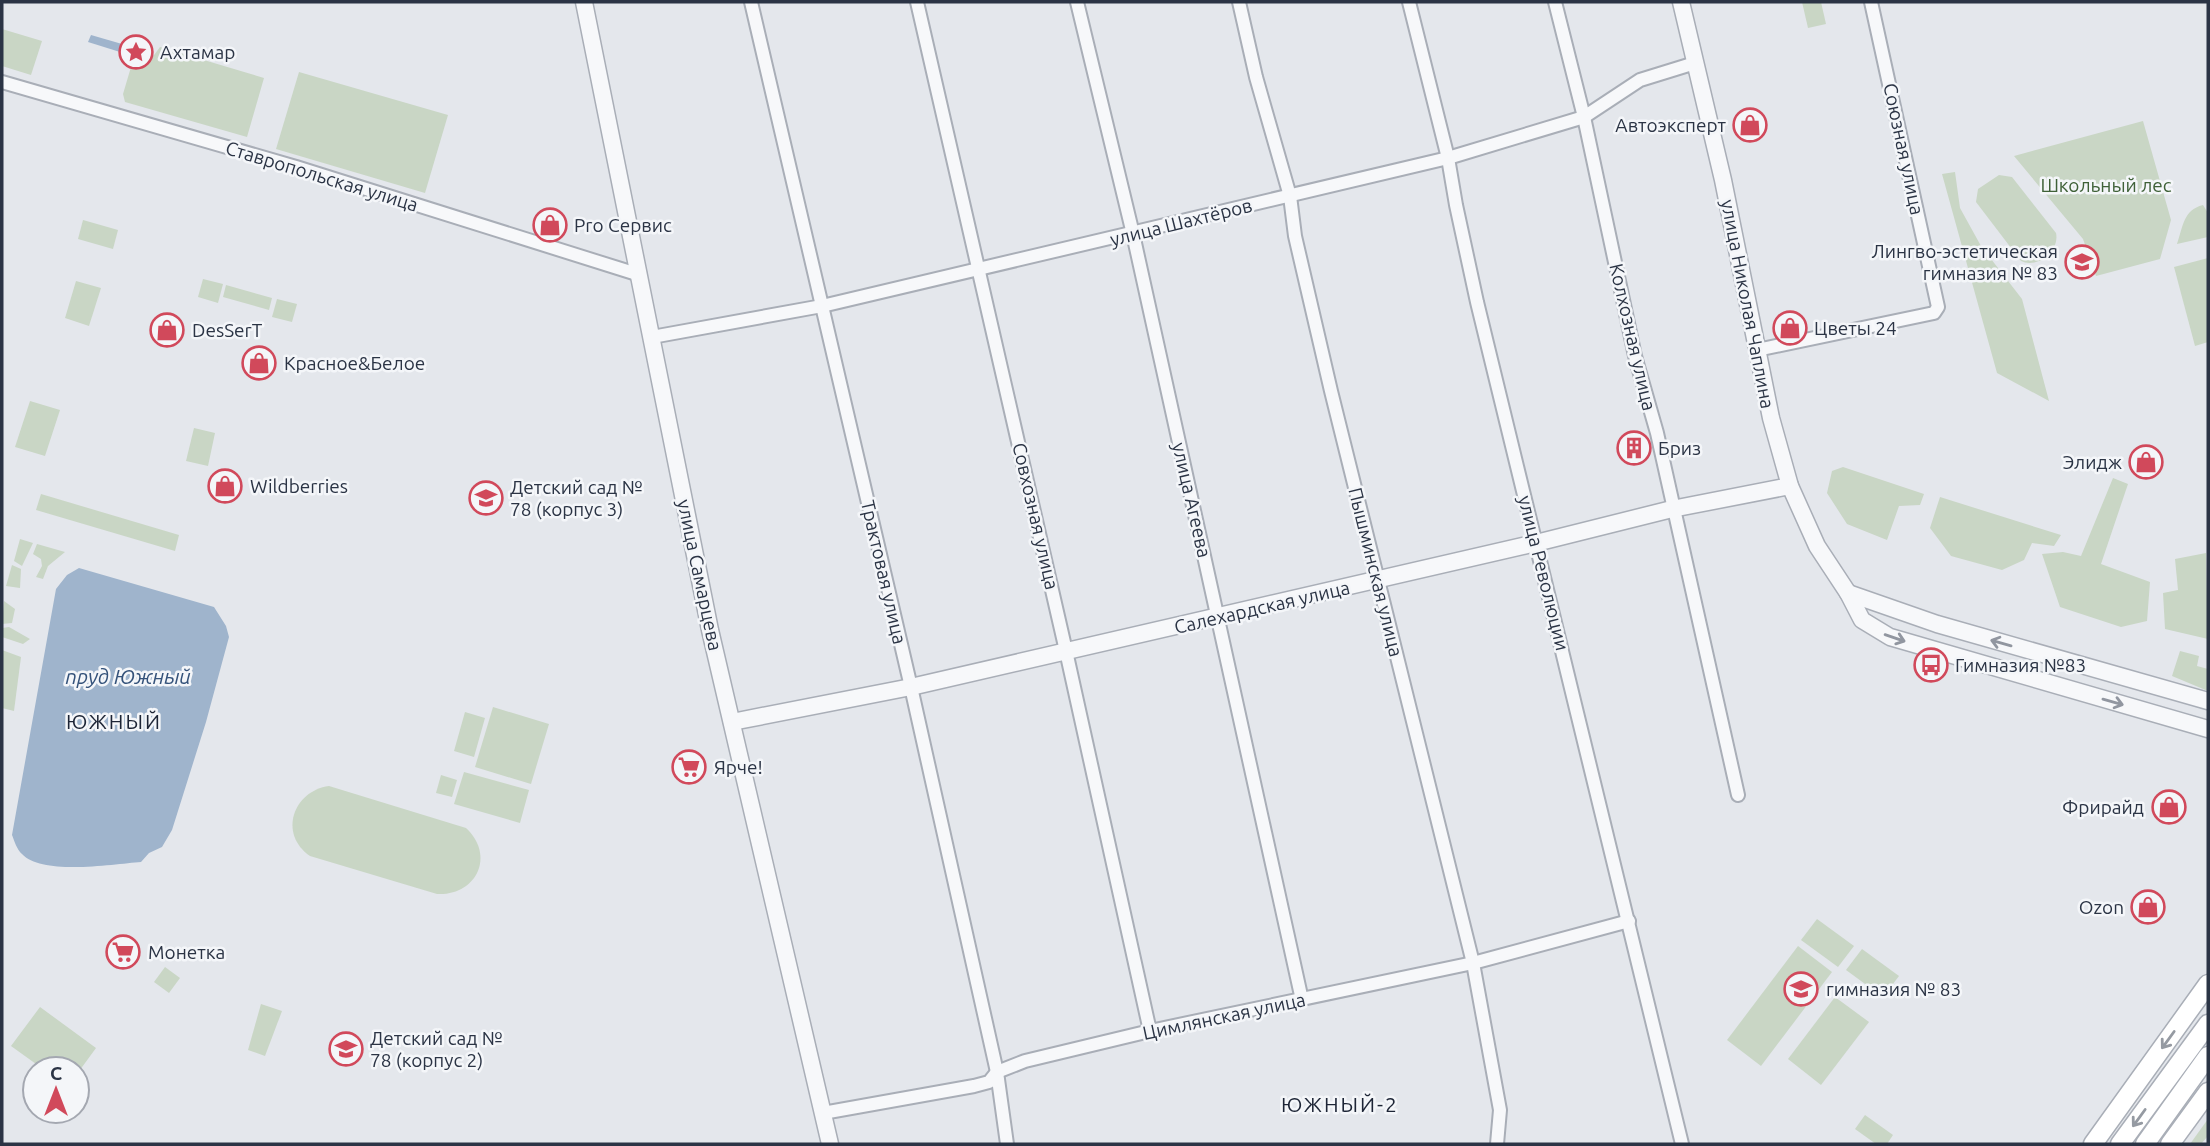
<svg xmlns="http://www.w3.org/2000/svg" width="2210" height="1146" font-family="Ubuntu,sans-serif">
<rect width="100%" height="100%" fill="#e4e7ec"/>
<g fill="#c9d6c5">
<polygon points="1802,2 1821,2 1826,24 1808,28"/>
<polygon points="2,29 42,41 31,75 2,66"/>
<path d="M160 47 264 78 247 137 125 102 123 94 131 67C146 68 152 58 160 47Z"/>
<polygon points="299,72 448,115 425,193 276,149"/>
<polygon points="2143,121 2171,220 2160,259 2096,276 2083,239 2014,156"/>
<polygon points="1955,172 1960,208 1981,246 2022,299 2049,401 1997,373 1942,174"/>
<path d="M1999 175 2012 177 2056 233C2060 251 2037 269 2021 261L1976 202 1978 189Z"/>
<path d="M2203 205 2208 213V237L2177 244C2183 227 2183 210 2203 205Z"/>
<polygon points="83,220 118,230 113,249 78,239"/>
<polygon points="2208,258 2208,342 2195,346 2174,267"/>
<polygon points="203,279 223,284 218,303 198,297"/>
<polygon points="76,281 101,288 89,326 65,318"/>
<polygon points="226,285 272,298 269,310 223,297"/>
<polygon points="277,299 297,304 292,322 272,317"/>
<polygon points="30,401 60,410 45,456 15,447"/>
<polygon points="194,428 215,433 208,466 186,461"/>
<polygon points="1843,467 1924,494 1920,505 1899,506 1887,540 1847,524 1827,493 1832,471"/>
<polygon points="2113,478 2128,484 2101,564 2150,582 2147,621 2121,627 2060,607 2042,554 2063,552 2081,556"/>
<polygon points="41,494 179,535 175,551 36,510"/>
<polygon points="1940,497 2061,535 2054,546 2032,543 2024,560 2002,570 1951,556 1930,528"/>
<polygon points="20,539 33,543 22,566 14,561"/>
<polygon points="37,544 65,552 48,566 43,579 36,577 42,566 41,559 33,554"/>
<polygon points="2206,553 2208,639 2165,629 2163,593 2178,590 2175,559"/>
<polygon points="12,565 21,569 20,588 6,586"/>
<polygon points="4,601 15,609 12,623 2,624"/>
<polygon points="9,627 30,639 23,644 2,637 2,628"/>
<polygon points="2,650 21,657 14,711 2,708"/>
<polygon points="2180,651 2199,656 2197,666 2208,669 2208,691 2172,676"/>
<polygon points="493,707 549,724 531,784 475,767"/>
<polygon points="465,712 485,718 474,757 454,751"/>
<polygon points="464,772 529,790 520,823 454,804"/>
<polygon points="441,775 457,780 452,797 436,793"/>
<path d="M329 786 466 828C496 856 476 896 437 894L310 856C278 834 293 791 329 786Z"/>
<polygon points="1817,919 1854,946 1838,967 1801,940"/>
<polygon points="1798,946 1832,972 1761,1066 1727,1040"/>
<polygon points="1862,949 1899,976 1883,997 1846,970"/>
<polygon points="165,967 180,978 169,993 154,982"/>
<polygon points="1835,997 1869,1022 1821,1085 1788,1059"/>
<polygon points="261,1004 282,1011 265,1056 248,1050"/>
<polygon points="40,1007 96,1048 77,1074 77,1069 43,1069 11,1046"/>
<polygon points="1865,1115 1893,1135 1887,1144 1876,1144 1855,1129"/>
<polygon points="2208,1119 2208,1136 2201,1144 2190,1144"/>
</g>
<g fill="#9fb4cc">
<polygon points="91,35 122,44 120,52 88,42"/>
<path d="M79 568 214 607 226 626 229 637 206 722 172 830 162 847 149 853 141 862C114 864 42 876 22 854 17 850 14 840 12 835L56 589 67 575Z"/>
</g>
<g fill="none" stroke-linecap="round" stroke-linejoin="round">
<defs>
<g id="minor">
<polyline points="751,2 911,687 997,1072 1007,1144"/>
<polyline points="917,2 1066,651 1150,1031"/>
<polyline points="1077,2 1133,234 1302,1000"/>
<polyline points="1239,2 1256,77 1290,196 1295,236 1331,391 1473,963 1500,1110 1497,1144"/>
<polyline points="1409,2 1448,158 1456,205 1477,302 1682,1144"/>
<polyline points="1555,2 1584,117 1635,356 1657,433 1738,795"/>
<polyline points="2,82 296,167 640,275"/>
<polyline points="652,337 822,306 1448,158 1584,117 1640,80 1695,63"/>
<polyline points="1757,350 1934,313 1938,307 1871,2"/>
<polyline points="823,1113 974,1086 989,1082 997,1072 1025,1061 1150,1031 1473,963 1629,921"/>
</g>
<g id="tertiary">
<polyline points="584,2 710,630 830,1144"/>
<polyline points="1681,2 1723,180 1771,418 1790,486 1817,546 1848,593 1862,620 1890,637 2208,729"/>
<polyline points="1848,593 1937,624 2208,701"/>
<polyline points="732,722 911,687 1536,543 1672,509 1790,486"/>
</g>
<g id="secondary">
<polyline points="2093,1144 2208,984"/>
<polyline points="2120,1144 2208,1024"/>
<polyline points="2145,1144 2208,1056"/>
<polyline points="2170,1144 2208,1092"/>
</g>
</defs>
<use href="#minor" stroke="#a9aeb7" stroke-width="16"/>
<use href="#tertiary" stroke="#a9aeb7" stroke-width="19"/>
<use href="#secondary" stroke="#a9aeb7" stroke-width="21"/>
<use href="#minor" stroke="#f7f8fa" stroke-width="12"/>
<use href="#tertiary" stroke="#f7f8fa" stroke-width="16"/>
<use href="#secondary" stroke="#fff" stroke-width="18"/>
</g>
<defs><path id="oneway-shaft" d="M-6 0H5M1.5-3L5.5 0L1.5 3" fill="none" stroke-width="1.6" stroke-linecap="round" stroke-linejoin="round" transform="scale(1.75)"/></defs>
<g stroke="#9196a0">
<use href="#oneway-shaft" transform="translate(1895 638) rotate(19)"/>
<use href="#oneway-shaft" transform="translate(2001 643) rotate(-164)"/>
<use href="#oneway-shaft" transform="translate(2113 702) rotate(16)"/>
</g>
<g stroke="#959aa2">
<use href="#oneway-shaft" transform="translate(2168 1040) rotate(126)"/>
<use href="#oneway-shaft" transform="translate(2139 1118) rotate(126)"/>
</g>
<defs>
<symbol id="sight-ring" viewBox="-11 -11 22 22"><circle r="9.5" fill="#f4f6f9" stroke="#d1495b" stroke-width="1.5"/><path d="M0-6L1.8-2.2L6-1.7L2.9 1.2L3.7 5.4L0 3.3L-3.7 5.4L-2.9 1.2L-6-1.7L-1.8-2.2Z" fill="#d1495b"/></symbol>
<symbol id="shop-ring" viewBox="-11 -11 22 22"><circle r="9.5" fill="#f4f6f9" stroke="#d1495b" stroke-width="1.5"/><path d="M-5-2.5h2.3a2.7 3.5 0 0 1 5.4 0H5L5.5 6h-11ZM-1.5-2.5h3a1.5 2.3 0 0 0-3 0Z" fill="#d1495b"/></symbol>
<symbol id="school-ring" viewBox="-11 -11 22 22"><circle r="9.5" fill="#f4f6f9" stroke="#d1495b" stroke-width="1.5"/><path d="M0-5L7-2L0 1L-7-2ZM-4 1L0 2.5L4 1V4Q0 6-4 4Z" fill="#d1495b"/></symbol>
<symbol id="building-ring" viewBox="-11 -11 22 22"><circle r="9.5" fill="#f4f6f9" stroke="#d1495b" stroke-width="1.5"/><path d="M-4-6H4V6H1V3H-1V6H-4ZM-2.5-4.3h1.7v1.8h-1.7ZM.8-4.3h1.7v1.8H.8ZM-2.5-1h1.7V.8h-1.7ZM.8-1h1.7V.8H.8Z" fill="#d1495b"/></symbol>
<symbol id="bus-ring" viewBox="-11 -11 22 22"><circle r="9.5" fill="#f4f6f9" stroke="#d1495b" stroke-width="1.5"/><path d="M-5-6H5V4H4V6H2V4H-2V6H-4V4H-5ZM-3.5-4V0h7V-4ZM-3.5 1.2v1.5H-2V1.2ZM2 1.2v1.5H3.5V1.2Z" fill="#d1495b"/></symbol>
<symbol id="supermarket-ring" viewBox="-11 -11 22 22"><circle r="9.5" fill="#f4f6f9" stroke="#d1495b" stroke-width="1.5"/><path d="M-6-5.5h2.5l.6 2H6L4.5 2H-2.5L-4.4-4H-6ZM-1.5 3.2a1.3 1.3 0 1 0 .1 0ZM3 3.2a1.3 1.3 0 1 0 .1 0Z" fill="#d1495b"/></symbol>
</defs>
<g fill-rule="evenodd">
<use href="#sight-ring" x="117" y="33" width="38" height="38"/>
<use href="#shop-ring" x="1731" y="106" width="38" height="38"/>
<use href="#shop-ring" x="531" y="206" width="38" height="38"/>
<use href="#school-ring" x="2063" y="243" width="38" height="38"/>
<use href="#shop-ring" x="1771" y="309" width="38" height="38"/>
<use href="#shop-ring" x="148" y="311" width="38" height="38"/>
<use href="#shop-ring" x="240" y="344" width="38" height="38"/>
<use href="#building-ring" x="1615" y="429" width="38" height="38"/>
<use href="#shop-ring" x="2127" y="443" width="38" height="38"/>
<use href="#shop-ring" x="206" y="467" width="38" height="38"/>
<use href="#school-ring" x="467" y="479" width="38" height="38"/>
<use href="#bus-ring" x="1912" y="646" width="38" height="38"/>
<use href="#supermarket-ring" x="670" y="748" width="38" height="38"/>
<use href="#shop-ring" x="2150" y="788" width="38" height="38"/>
<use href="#shop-ring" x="2129" y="888" width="38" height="38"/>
<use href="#supermarket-ring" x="104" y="933" width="38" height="38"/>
<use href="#school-ring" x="1782" y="970" width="38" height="38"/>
<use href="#school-ring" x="327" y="1030" width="38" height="38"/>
</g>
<g text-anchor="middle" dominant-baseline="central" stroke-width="5" stroke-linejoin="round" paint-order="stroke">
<g font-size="19" fill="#2b3445" stroke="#f4f6f9" text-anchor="start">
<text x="160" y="52">Ахтамар</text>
<text x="1726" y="125" text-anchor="end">Автоэксперт</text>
<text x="574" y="225">Pro Сервис</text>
<text x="2058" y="251" text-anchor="end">Лингво-эстетическая<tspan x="2058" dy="22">гимназия № 83</tspan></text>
<text x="1814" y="328">Цветы 24</text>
<text x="192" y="330">DesSerT</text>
<text x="284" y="363">Красное&amp;Белое</text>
<text x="1658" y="448">Бриз</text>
<text x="2122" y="462" text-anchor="end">Элидж</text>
<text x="250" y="486">Wildberries</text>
<text x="510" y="487">Детский сад №<tspan x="510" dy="22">78 (корпус 3)</tspan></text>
<text x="1955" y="665">Гимназия №83</text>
<text x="714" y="767">Ярче!</text>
<text x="2144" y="807" text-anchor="end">Фрирайд</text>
<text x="2124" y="907" text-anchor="end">Ozon</text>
<text x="148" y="952">Монетка</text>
<text x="1826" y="989">гимназия № 83</text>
<text x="370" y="1038">Детский сад №<tspan x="370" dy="22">78 (корпус 2)</tspan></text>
</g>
<g font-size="19" fill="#2b3445" stroke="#f4f6f9">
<text transform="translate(1904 149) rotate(78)">Союзная улица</text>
<text transform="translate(322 176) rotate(17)">Ставропольская улица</text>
<text transform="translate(1181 222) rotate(-14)">улица Шахтёров</text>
<text transform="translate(1748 304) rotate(79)">улица Николая Чаплина</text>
<text transform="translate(1633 337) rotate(77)">Колхозная улица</text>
<text transform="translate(1192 500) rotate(77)">улица Агеева</text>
<text transform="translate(1036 516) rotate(77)">Совхозная улица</text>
<text transform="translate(884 572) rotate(77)">Трактовая улица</text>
<text transform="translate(1376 572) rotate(76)">Пышминская улица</text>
<text transform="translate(1544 573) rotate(76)">улица Революции</text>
<text transform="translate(700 575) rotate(78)">улица Самарцева</text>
<text transform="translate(1262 607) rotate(-13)">Салехардская улица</text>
<text transform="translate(1224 1016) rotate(-12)">Цимлянская улица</text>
</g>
<g font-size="19" fill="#3f6138" stroke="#f4f6f9">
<text x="2106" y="185">Школьный лес</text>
</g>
<g font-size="21" font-style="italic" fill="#34527a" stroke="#f4f6f9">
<text x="128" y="676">пруд Южный</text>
</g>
<g font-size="21" letter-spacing="2" fill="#1d2536" stroke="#f4f6f9">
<text x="114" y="721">ЮЖНЫЙ</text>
<text x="1340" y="1104">ЮЖНЫЙ-2</text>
</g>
</g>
<rect width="2210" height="1146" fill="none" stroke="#2b3445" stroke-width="7"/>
<g transform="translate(56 1090)"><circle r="33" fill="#f4f6f9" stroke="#a4a8b1" stroke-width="2"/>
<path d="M0-5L12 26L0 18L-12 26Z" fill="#d1495b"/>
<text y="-10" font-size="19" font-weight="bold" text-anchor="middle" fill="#2b3445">С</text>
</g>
</svg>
